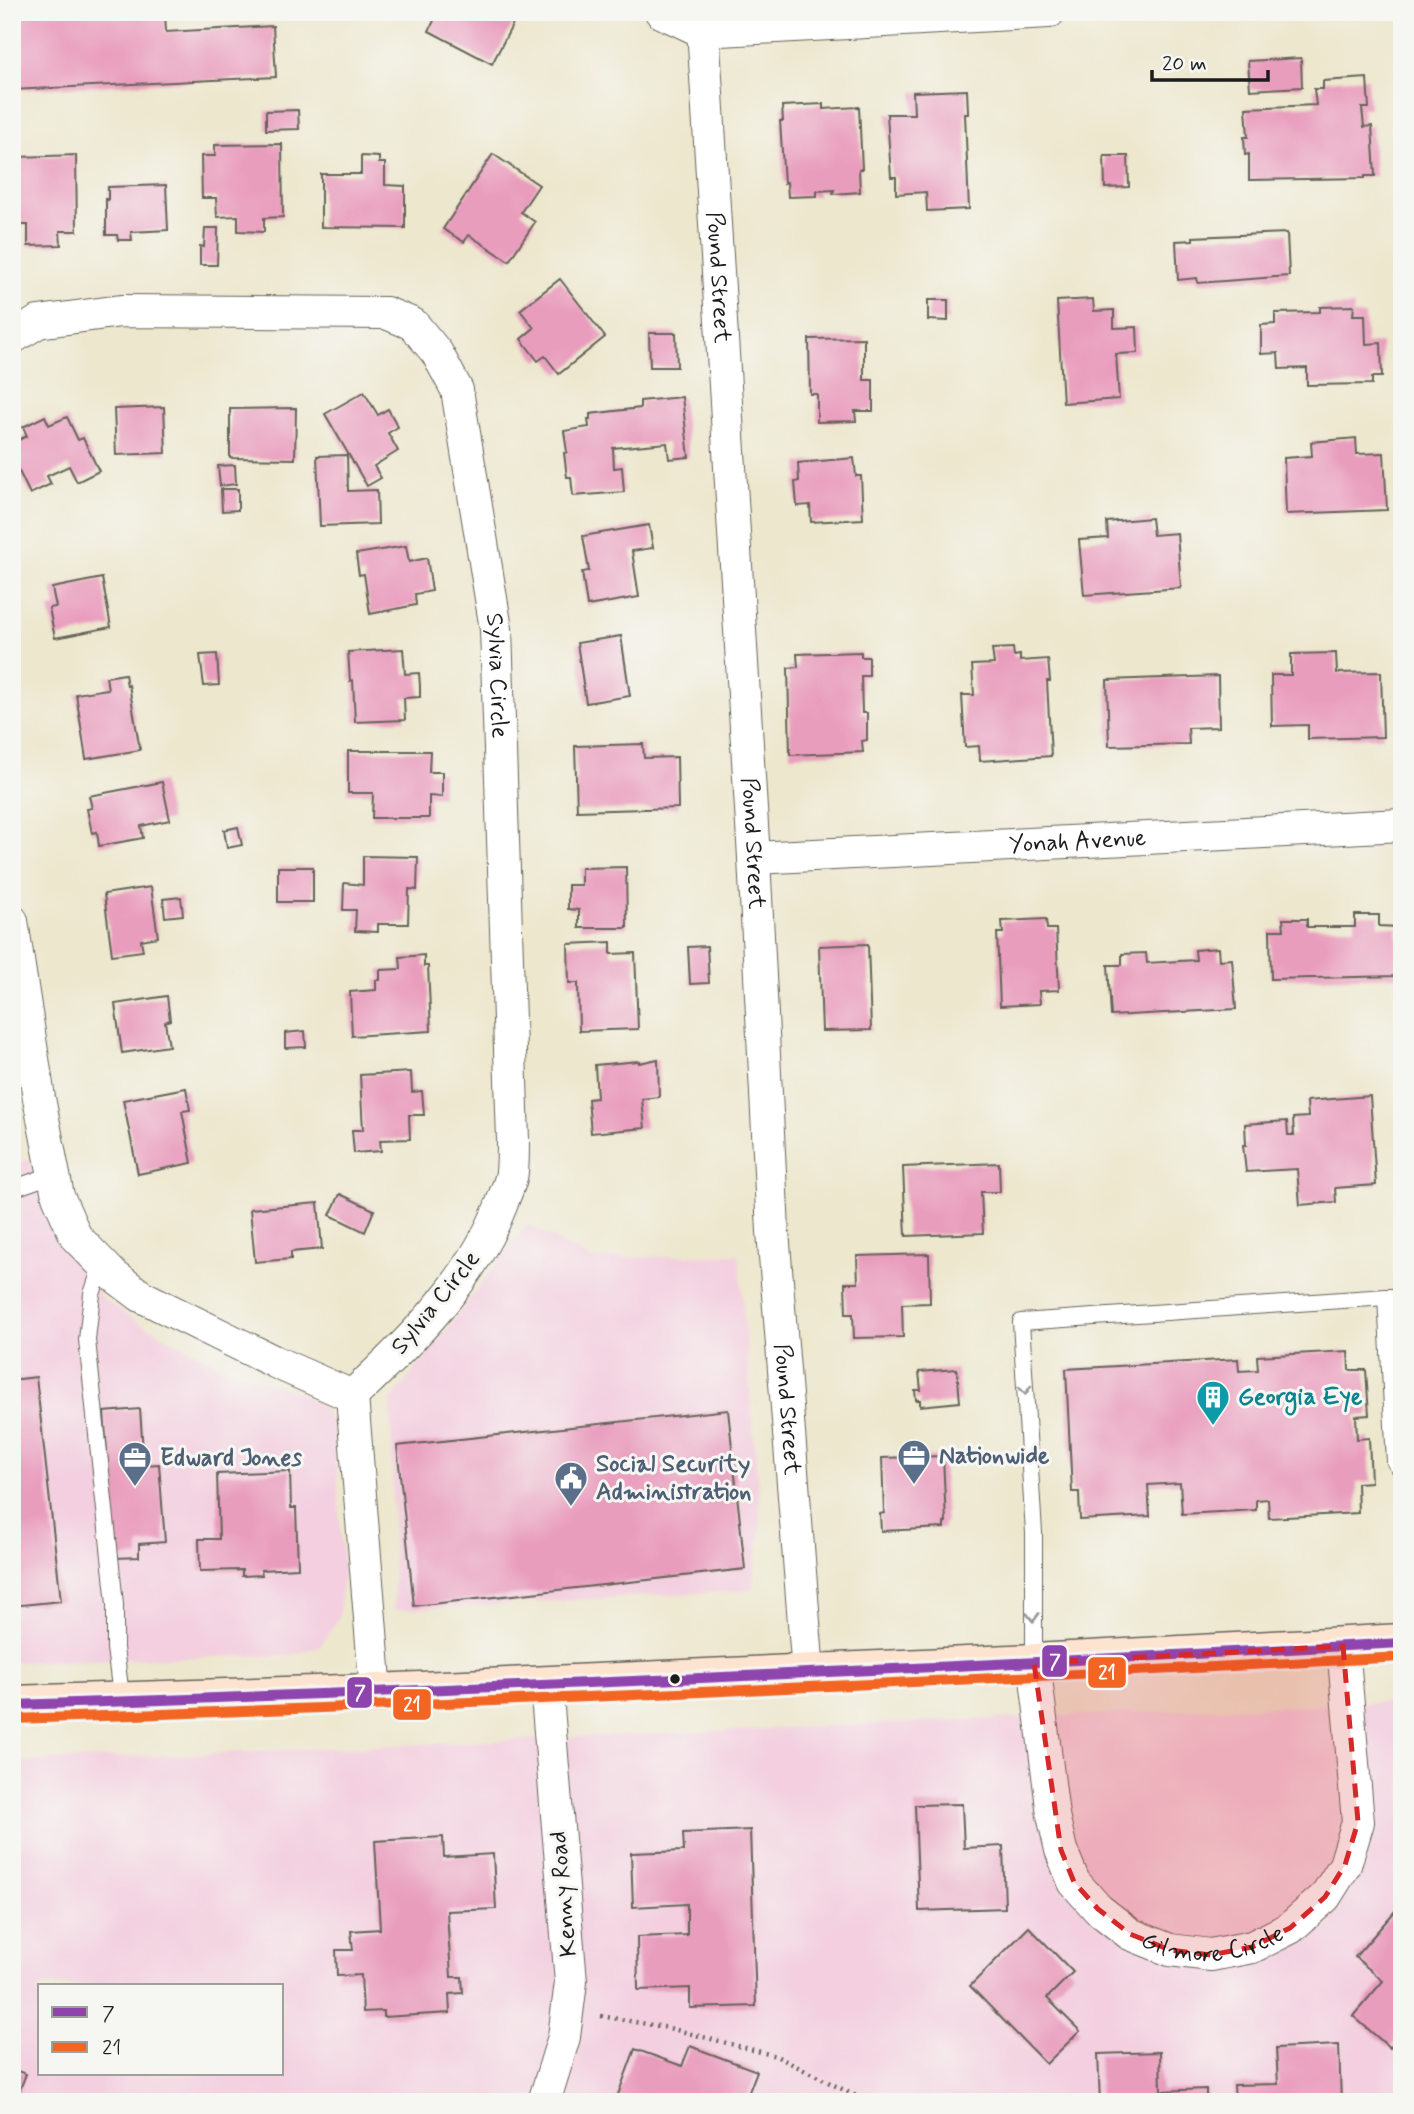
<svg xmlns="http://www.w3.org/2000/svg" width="1414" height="2114" font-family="Mynerve,sans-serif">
<rect width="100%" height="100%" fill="#f6f6f2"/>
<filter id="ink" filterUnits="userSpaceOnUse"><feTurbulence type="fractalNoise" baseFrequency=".0143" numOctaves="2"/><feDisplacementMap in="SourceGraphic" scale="14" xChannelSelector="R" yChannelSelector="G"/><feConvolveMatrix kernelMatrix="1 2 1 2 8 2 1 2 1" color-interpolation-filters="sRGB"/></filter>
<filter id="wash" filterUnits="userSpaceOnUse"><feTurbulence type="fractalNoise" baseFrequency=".00686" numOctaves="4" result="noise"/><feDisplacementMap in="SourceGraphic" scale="28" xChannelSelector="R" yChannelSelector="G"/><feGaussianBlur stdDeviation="1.57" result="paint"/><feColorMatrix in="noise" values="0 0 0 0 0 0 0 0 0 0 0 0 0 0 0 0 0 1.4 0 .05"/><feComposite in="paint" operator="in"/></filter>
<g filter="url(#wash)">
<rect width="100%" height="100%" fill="#ede7ce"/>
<g fill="#f3cfdf" fill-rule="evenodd">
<polygon points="30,1159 42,1203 62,1247 102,1298 138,1322 218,1364 298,1393 322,1404 334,1427 343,1570 339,1617 320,1646 293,1655 12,1662 12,1163"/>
<polygon points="527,1224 591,1259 739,1254 761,1524 752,1590 394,1610 391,1401"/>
<path d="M1402 1701V2102H12V1762ZM40 1986H282V2074H40Z"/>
</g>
<g id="blocks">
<g fill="#e99dbd">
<polygon points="12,12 165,12 166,32 273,26 276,77 12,90"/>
<polygon points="438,12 514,12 518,14 492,64 429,31"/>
<polygon points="1301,58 1302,87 1250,90 1248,61"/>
<polygon points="1367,78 1369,108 1362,108 1364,127 1372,126 1375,176 1365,176 1365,178 1249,180 1249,154 1245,155 1244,137 1248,137 1246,108 1316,105 1314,89 1323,89 1323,81"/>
<polygon points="967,90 968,111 968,114 965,114 969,209 927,211 926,192 896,194 896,177 891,177 887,114 914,114 913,92"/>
<polygon points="823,104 823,109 859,107 862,169 859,169 860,192 833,194 834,190 817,191 817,196 788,197 787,182 784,183 780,121 783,121 782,106"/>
<polygon points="298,110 299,129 266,130 266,111"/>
<polygon points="282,144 283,217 264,218 264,232 238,231 238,216 217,217 216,198 202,198 201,156 215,156 215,145"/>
<polygon points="18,152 18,157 76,155 77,231 60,231 61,245 28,246 28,225 12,225 12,153"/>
<polygon points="493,154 539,185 521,212 535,222 509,261 469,235 464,242 443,229"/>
<polygon points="361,156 379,157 379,163 385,163 385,185 405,186 405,228 321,227 321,174 361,174"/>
<polygon points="1104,156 1128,156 1129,187 1105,188"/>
<polygon points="166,185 168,230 131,232 132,240 118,240 117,235 106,235 106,199 108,200 108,187"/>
<polygon points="205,228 218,228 217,265 200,265 200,246 204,247"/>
<polygon points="1287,233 1289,276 1198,283 1197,278 1178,280 1176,241 1193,240 1193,237"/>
<polygon points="560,279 605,337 559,374 545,356 538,361 521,339 534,328 520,310"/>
<polygon points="1093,299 1094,311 1114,310 1114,328 1137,327 1138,353 1116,354 1119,399 1063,403 1057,301"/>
<polygon points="928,300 948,300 948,321 928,320"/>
<polygon points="1354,306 1353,315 1365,315 1366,344 1381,343 1382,377 1372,377 1372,384 1307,385 1307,368 1279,369 1278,353 1261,354 1261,325 1275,324 1275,313 1320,312 1320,307"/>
<polygon points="649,333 676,333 677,367 650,367"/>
<polygon points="864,338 864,380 873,380 873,411 855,411 856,421 817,422 817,394 810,394 809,339"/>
<polygon points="364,392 378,415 388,409 398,427 388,433 398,451 374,466 381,478 367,486 325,414"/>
<polygon points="682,397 689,457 669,459 667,443 613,448 614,468 622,467 624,492 573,496 571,477 567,477 564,453 567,452 564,431 589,427 588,419 590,419 590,414 640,408 640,401"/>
<polygon points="164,407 166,453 116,455 114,409"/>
<polygon points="296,408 295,459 230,458 230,409"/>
<polygon points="45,416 49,425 67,417 78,440 83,438 99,471 77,482 69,466 47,476 51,484 30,494 12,457 12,443 27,436 23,427"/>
<polygon points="1356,438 1357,454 1384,453 1387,510 1286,514 1284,458 1312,456 1311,442"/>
<polygon points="347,455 348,491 377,490 378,524 320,526 317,456"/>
<polygon points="854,458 856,476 861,476 863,519 811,522 810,505 797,506 795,482 799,481 798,463"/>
<polygon points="235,465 236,484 220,486 218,466"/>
<polygon points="221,489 238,489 238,510 222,511"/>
<polygon points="1151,518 1153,535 1177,533 1181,588 1084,595 1079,540 1108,538 1107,522"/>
<polygon points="649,525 653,548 632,551 639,597 587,606 582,572 589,571 583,536"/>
<polygon points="406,546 409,562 427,558 432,591 415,594 416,605 370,614 364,574 359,575 356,554"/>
<polygon points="102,578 111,627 55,638 49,608 56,607 52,588"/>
<polygon points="621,636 630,696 586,703 577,643"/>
<polygon points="1013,648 1014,656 1020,655 1020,661 1048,659 1050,681 1047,681 1051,756 980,761 979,746 965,747 962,695 974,695 972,665 994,664 992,649"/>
<polygon points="403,649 405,674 419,673 420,686 420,697 404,698 405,720 355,722 353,680 350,681 348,652"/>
<polygon points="861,652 861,657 869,657 869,676 861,676 862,713 867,713 867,740 862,741 863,752 790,755 788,668 798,667 797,654"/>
<polygon points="1336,653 1337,673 1381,672 1383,737 1308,739 1308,725 1272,726 1271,675 1291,675 1291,654"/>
<polygon points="217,654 219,685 204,686 200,655"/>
<polygon points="125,674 127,686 129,685 140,750 86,759 76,694 108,689 106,677"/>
<polygon points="1218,676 1219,727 1188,728 1189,744 1109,746 1107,680"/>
<polygon points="643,744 644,758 677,757 678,808 577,811 575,746"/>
<polygon points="348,751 430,751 429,772 442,772 442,797 429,796 429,818 372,818 373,793 348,793"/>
<polygon points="162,782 170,820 141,826 143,838 99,846 97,832 92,833 87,809 92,808 89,796"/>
<polygon points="238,827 242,845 227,848 224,830"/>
<polygon points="363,856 418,857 417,890 409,889 408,924 378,924 378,932 355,931 356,910 343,910 344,883 363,885"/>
<rect x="278" y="867" width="35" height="35"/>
<polygon points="626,867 627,928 579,928 579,910 568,909 568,885 581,885 581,868"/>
<polygon points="151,887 158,937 141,940 143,951 112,955 104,894"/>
<polygon points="181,897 183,915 165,917 163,899"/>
<polygon points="1355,915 1379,915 1379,926 1398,927 1397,976 1271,979 1270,930 1284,930 1283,919 1307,919 1307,927 1355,927"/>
<polygon points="1046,919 1047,929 1056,929 1059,990 1039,991 1040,1004 1000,1006 997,933 1003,933 1002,921"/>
<polygon points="611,942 611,954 635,953 638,1029 579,1031 578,983 569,983 568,944"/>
<polygon points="868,944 871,1030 822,1031 819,946"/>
<polygon points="707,946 709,983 690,984 688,947"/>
<polygon points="1218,948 1219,960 1232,959 1236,1009 1111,1016 1108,965 1122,965 1122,954 1146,953 1147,963 1196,960 1195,950"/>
<polygon points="424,955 424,966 428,966 431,1031 352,1036 350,992 376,990 376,980 380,980 380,970 401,969 400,957"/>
<polygon points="167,996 170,1020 165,1022 169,1046 122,1053 115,1004"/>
<polygon points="305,1031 306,1047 285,1048 285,1033"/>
<polygon points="658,1059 659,1097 642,1099 645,1128 591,1133 588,1099 597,1098 595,1065 639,1061 639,1063"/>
<polygon points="411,1072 412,1092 422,1091 424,1115 409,1115 410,1139 380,1140 381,1151 354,1153 352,1130 363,1130 360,1075"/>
<polygon points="186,1088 190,1110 182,1111 192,1163 138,1174 123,1100"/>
<polygon points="1370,1096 1376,1185 1335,1188 1336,1202 1300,1205 1297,1169 1246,1172 1243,1145 1246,1145 1245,1124 1287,1121 1288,1135 1294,1135 1293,1118 1308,1117 1307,1101"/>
<polygon points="999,1163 1000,1192 981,1192 983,1233 906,1236 903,1167"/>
<polygon points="340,1194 374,1210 365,1232 330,1215"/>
<polygon points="318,1203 322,1249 291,1252 291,1259 255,1262 250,1209"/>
<polygon points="929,1254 930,1303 902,1304 903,1337 854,1338 853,1314 846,1314 845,1283 858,1283 857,1256"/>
<polygon points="1348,1351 1349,1370 1366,1370 1369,1415 1356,1416 1357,1439 1369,1438 1371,1482 1357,1483 1358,1513 1269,1518 1268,1499 1256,1500 1256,1510 1182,1514 1180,1483 1148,1485 1150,1516 1080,1520 1079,1492 1072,1492 1066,1369 1238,1359 1239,1371 1258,1370 1257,1356"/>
<polygon points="957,1369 960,1402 920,1406 920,1400 916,1400 915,1390 921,1390 919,1372"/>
<polygon points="36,1377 61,1601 12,1606 12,1380"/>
<polygon points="140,1409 144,1465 159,1464 165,1542 139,1544 139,1557 115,1558 104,1412"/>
<polygon points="728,1410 745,1569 414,1606 397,1446"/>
<polygon points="943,1456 946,1522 944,1523 944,1528 881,1531 880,1514 884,1513 882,1458"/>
<polygon points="290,1471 291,1508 296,1508 298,1568 261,1570 262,1575 242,1576 242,1570 200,1571 199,1539 219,1539 217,1474"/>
<polygon points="962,1804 964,1848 1003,1846 1005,1908 919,1911 915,1805"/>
<polygon points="750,1830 756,2006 690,2008 690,1988 638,1990 637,1937 687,1935 687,1904 633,1907 631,1853 684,1851 683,1833"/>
<polygon points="443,1837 444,1857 493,1854 496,1909 447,1911 451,1977 462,1977 463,1993 449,1994 450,2013 383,2017 383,2011 363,2012 361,1975 337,1976 336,1950 353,1950 351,1931 380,1929 375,1841"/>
<polygon points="1396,1910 1402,1915 1402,2034 1390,2048 1353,2016 1383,1981 1355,1957"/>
<polygon points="1029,1927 1073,1972 1047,1998 1080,2031 1046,2064 970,1986"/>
<polygon points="1339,2045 1341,2102 1235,2102 1234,2085 1278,2084 1276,2048"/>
<polygon points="690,2046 757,2071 745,2102 621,2102 616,2100 635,2049 682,2066"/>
<polygon points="1160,2052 1161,2091 1206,2089 1206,2102 1100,2102 1098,2054"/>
<polygon points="12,2069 26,2074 15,2102 12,2102"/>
</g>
</g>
</g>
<g filter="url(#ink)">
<use href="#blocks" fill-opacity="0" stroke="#65635a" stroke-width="2"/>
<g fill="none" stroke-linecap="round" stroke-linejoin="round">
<defs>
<g id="service">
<polyline points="12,1189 54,1174"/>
<polyline points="102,1264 92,1294 87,1340 115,1604 115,1648 122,1703"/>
<polyline points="1402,1297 1386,1297 1395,1462 1402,1471"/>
<polyline points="1034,1663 1034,1533 1021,1322 1386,1297"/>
</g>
<g id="minor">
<polyline points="661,12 702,31 1049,12"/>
<path id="s1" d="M702 12 754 858 773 1231 808 1673"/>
<path id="s2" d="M12 338 38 322 121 311 386 313 413 324 437 353 457 390 496 629 513 1140C513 1151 513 1162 512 1172 511 1183 505 1193 502 1203 473 1280 411 1341 352 1396"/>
<path id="s3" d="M754 858 1402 825"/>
<polyline points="12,921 39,1098 58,1196 76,1237 113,1275 141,1296 275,1362 352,1396"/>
<polyline points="352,1396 376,1693"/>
<path id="s4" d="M1034 1663 1053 1815 1061 1850 1074 1882 1098 1909 1130 1934 1170 1950 1211 1955 1252 1947 1290 1928 1325 1897 1345 1865 1358 1822 1343 1646"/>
<polyline points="544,2102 564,2037 571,1982 546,1684"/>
</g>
<polyline id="secondary" points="12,1705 376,1693 1034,1663 1402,1643"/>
</defs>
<use href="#service" stroke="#65635a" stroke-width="18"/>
<use href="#minor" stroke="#65635a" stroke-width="34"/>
<use href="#secondary" stroke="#65635a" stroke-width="41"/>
<polyline stroke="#65635a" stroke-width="4.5" stroke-dasharray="2 5" stroke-linecap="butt" points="601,2016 669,2028 776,2056 868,2102"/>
<use href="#service" stroke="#fff" stroke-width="16"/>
<use href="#minor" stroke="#fff" stroke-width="32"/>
<use href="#secondary" stroke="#fde4d1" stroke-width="38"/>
<defs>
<path id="bus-1" d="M12 1705C476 1690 939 1668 1402 1643"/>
<path id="bus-2" d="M12 1719C476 1704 939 1682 1402 1657"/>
</defs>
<use href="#bus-1" stroke="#f6f6f2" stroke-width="16"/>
<use href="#bus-2" stroke="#f6f6f2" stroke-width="16"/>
<use href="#bus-1" stroke="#8e44ad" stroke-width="10"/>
<use href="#bus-2" stroke="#f26522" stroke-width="10"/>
</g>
<defs><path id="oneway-chevron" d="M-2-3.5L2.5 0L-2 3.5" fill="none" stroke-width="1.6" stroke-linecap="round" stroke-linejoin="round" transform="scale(1.75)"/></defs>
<g stroke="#999">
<use href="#oneway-chevron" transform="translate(1025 1390) rotate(86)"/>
<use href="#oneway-chevron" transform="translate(1033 1617) rotate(89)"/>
</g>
</g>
<path fill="#d62828" fill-opacity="0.2" stroke="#d62828" stroke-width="5" stroke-dasharray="14 9" stroke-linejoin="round" d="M1343 1646 1358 1822 1345 1865 1325 1897 1290 1928 1252 1947 1211 1955 1170 1950 1130 1934 1098 1909 1074 1882 1061 1850 1034 1663Z"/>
<defs>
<symbol id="building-pin" viewBox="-11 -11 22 30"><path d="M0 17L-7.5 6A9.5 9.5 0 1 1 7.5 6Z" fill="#0f9aa8" stroke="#f6f6f2"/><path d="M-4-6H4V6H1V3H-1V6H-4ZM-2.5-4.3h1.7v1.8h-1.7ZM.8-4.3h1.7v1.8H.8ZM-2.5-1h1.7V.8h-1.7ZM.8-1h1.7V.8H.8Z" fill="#fff"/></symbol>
<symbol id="office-pin" viewBox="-11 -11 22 30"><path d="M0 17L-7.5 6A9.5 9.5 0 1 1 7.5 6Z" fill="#5c6f8a" stroke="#f6f6f2"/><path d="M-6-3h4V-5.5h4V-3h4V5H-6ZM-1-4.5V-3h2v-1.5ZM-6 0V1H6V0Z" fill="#fff"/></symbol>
<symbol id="civic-pin" viewBox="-11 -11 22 30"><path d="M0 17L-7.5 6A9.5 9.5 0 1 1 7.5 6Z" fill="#5c6f8a" stroke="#f6f6f2"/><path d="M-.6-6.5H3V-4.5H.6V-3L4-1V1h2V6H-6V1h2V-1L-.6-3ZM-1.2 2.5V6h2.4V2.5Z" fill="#fff"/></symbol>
</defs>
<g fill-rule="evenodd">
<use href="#building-pin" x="1194" y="1378" width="38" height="52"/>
<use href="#office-pin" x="895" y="1437" width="38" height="52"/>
<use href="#office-pin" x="116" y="1439" width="38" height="52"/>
<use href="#civic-pin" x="552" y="1459" width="38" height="52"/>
</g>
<circle fill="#1c1c1c" stroke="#f6f6f2" stroke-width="2.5" cx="675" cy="1679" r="6"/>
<g text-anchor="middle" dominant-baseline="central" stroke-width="6" stroke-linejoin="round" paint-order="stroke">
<g font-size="24" fill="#1c1c1c" stroke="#f6f6f2">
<text stroke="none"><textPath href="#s1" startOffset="266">Pound Street</textPath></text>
<text stroke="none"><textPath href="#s2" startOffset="777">Sylvia Circle</textPath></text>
<text stroke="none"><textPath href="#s3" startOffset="324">Yonah Avenue</textPath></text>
<text stroke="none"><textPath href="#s1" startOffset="833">Pound Street</textPath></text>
<text transform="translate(436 1303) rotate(-51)">Sylvia Circle</text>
<text stroke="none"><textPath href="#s1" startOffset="1400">Pound Street</textPath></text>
<text transform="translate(564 1894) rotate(-95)">Kenny Road</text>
<text stroke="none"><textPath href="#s4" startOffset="387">Gilmore Circle</textPath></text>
</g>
<g font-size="24" font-weight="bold" fill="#0d838f" stroke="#f6f6f2" text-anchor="start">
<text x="1238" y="1397">Georgia Eye</text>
</g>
<g font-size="24" font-weight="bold" fill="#4e5e75" stroke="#f6f6f2" text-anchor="start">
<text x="939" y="1456">Nationwide</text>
<text x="160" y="1458">Edward Jones</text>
<text x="596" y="1464">Social Security<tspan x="596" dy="28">Administration</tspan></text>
</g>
</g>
<g stroke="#f6f6f2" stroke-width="2.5">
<rect x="1041" y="1644" width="27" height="34" rx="7" fill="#8e44ad"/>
<rect x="1087" y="1656" width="40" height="33" rx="7" fill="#f26522"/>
<rect x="346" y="1676" width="27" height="33" rx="7" fill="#8e44ad"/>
<rect x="392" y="1688" width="40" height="33" rx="7" fill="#f26522"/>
</g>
<g font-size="19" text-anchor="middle" font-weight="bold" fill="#fff">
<text x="1055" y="1668">7</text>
<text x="1107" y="1679">21</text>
<text x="360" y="1699">7</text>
<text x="412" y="1711">21</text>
</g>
<rect width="1414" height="2114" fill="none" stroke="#f6f6f2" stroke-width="42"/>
<rect x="38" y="1984" width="245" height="91" fill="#f6f6f2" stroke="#9f9f9c" stroke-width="2"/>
<rect x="52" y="2007" width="35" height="10" fill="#8e44ad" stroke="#9f9f9c" stroke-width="2"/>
<text x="102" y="2020" font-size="21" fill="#1c1c1c">7</text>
<rect x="52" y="2042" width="35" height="10" fill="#f26522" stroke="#9f9f9c" stroke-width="2"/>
<text x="102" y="2054" font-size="21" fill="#1c1c1c">21</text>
<path d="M1152 70v10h116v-10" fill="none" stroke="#1c1c1c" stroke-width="3.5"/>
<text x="1162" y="70" font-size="21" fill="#1c1c1c" stroke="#f6f6f2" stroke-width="5" paint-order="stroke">20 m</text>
</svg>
